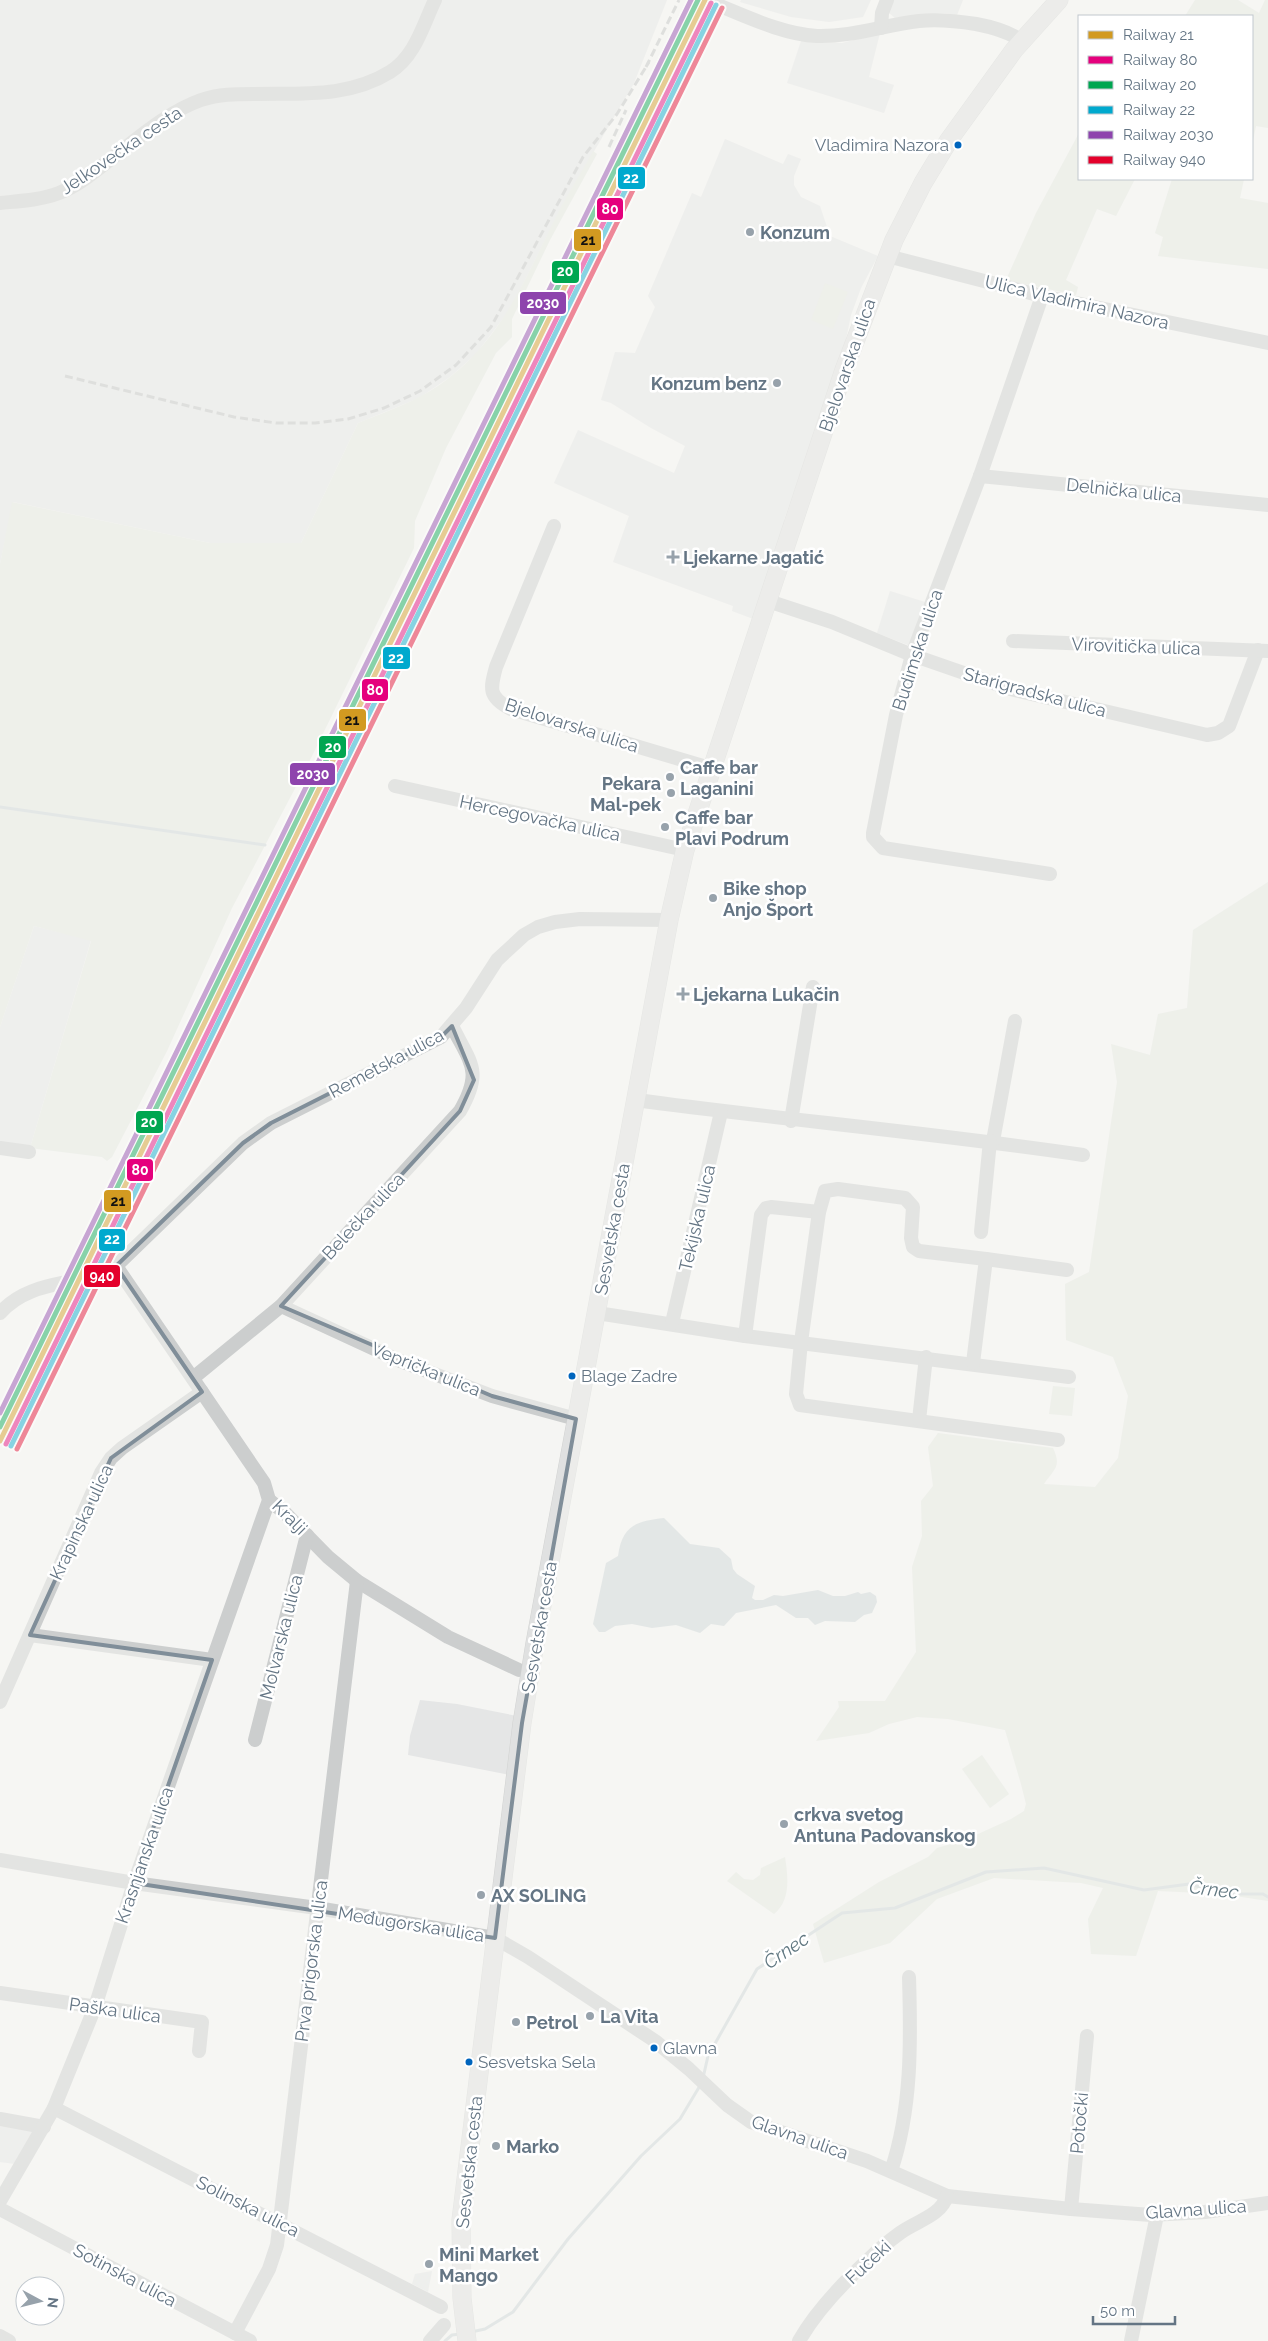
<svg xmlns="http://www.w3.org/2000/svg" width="1268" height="2341" font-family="Raleway,sans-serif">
<rect width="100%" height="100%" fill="#f5f5f3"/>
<g fill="#e5e6e6">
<polygon points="0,0 667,0 634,83 562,206 511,308 476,354 450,377 419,398 358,423 301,543 210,543 13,502 0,564"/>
<polygon points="741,0 871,0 863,17 829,22 791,17 740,2"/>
<polygon points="891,0 963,0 957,15 944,13 895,18 888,12"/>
<polygon points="880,33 869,77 894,85 884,113 787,83 801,41 842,43"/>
<polygon points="725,139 783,164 788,154 801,159 794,176 794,185 801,197 820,206 830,236 878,256 861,288 851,315 845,344 784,520 786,521 756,620 732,611 733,606 613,562 629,516 554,483 578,430 674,473 685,446 651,428 611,403 601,400 615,352 635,353 655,307 648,296 692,193 701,197"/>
<polygon points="890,591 925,602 910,646 877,633"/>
<polygon points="34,926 91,940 30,1148 0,1144 0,1027"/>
<polygon points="420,1700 457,1704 517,1716 510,1775 408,1755 410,1736"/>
<polygon points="0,2125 34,2131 15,2164 0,2162"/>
<polygon points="432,2271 428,2292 412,2284 415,2274"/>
</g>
<g fill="#e4e8e1">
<polygon points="1195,0 1238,0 1259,13 1265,0 1268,0 1268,128 1256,126 1252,145 1252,16 1185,16"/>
<polygon points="1079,133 1079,179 1135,179 1116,216 1097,209 1066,280 1078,287 1076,295 1006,280 1036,213"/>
<path d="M593 151 597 154 550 240 512 319V337L496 353 446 448 415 521 414 548 311 758 232 908 167 1051 112 1157 107 1161 102 1157 30 1148 91 941 34 926 0 1027V564L12 502 210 543H301L358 423C390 410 423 399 450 377 507 332 529 269 561 207 571 188 583 170 593 151Z"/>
<polygon points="1172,179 1244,179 1240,198 1268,203 1268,269 1158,256 1163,237 1155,233"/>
<polygon points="825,283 848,292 833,329 811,320"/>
<path d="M1268 882V1901L1222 1894 1158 1891 1136 1956 1091 1954 1088 1919 1103 1888 1081 1883 994 1878 937 1899 890 1943 824 1963 813 1924 879 1882 928 1857 937 1848 965 1840 1011 1819 1024 1811 1026 1804 1021 1784 1005 1730 948 1719 917 1717 889 1724 869 1733 816 1741 839 1707 838 1701H885L916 1652 912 1567 922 1536 921 1501 933 1486 928 1447 938 1433 1053 1448C1062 1467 1054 1469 1044 1484L1095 1487 1118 1458 1128 1396 1113 1357 1066 1340 1065 1284 1089 1272 1117 1082 1111 1044 1150 1055 1158 1014 1187 1008 1193 930Z"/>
<polygon points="1053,1386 1075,1388 1072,1416 1049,1414"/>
<polygon points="982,1755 1009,1794 990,1808 962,1769"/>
<path d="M785 1857C788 1877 791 1900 774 1914L727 1881 736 1872 744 1879 753 1880 760 1875 761 1868Z"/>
</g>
<path fill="#cdd5d8" d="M664 1518 690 1544 719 1548 731 1559 733 1569 737 1574 755 1586 752 1598 755 1600H763L774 1595 783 1596 818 1590 833 1596H845L858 1592 861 1594 870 1592 876 1596 877 1602 872 1613 864 1615 855 1622 825 1621 815 1625 808 1618H796L776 1605 736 1613 724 1626 711 1624 700 1633 676 1625 652 1628 632 1624 615 1626 605 1632H599L593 1624 606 1563 618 1556C622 1526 636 1521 664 1518Z"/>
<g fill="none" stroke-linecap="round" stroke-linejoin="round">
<g stroke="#cdd5d8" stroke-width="3">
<polyline points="0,807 265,845"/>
<polyline points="273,848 278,850"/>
<polyline points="292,856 303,860"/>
<polyline points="703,2078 708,2056 757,1969 842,1913 895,1908 986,1872 1044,1868 1144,1890 1189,1884 1226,1894 1263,1894 1268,1897"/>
<polyline points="471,2332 485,2329 513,2312 568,2239 641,2156 680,2119 701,2084"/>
<polyline points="445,2341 452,2335 460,2334"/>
</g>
<defs>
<polyline id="major" points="467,2341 462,2298 461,2220 522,1723 535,1643 669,920 685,850 844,370 894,240 923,183 949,140 1014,50 1059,0"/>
</defs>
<use href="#major" stroke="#d2d3d2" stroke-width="19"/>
<g stroke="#cccece" stroke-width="14">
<path d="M705 0C740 13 779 34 817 36 852 37 884 25 919 21 938 19 957 21 976 24 992 27 1008 31 1022 41"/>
<polyline points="881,28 882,13 887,0"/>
<path d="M0 203C20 201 41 200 59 193 77 186 92 174 107 162 136 140 167 112 201 100 219 94 236 94 254 94 301 93 348 98 390 72 415 57 423 25 435 0"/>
<polyline points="886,258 895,258 1042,296 1268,343"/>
<polyline points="1042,296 980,476 912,655 896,715 873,833 873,837 883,848 1050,874"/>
<polyline points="980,476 1268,505"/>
<path d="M554 526 496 667C490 689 488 697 511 709L713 769"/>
<polyline points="768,601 832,622 912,655 1010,689 1207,735 1218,733 1229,726 1258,650"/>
<polyline points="1013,641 1268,651"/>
<polyline points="395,786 685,850"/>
<path d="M636 1100C785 1120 934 1133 1083 1155"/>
<polyline points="791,1121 813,987"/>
<polyline points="993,1141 1015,1021"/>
<polyline points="0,1148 29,1152"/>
<polyline points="981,1232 990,1141"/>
<polyline points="986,1259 1067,1270"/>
<polyline points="281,1306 398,1360 492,1396 576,1419"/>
<path d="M0 1313C32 1277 79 1288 116 1266L243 1143 271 1123 441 1037 466 1008 497 960 524 935 538 927 555 922 580 919 669 920"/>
<polyline points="597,1313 745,1336 1069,1377"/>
<polyline points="672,1323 721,1112"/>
<polyline points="745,1336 761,1215 766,1208 771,1207 819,1212"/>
<polyline points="973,1363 986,1259 919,1251 913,1247 911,1238 913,1207 905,1198 838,1189 825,1191 819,1212 801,1342 796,1394 800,1405 1058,1440"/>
<path d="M193 1378 281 1306 460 1111C483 1071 471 1064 452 1026"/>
<polyline points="919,1420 926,1357"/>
<polyline points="269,1500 285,1513 328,1557 357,1581 448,1637 519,1670"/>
<polyline points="30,1635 212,1660"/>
<polyline points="0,1702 101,1473 111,1458 122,1448 202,1392"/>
<polyline points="255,1740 307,1535"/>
<polyline points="0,1860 134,1883 317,1908 495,1938 528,1957 655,2041 689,2069 727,2105 751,2122 867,2161 947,2196 1071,2209 1151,2215 1205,2212 1268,2203"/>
<polyline points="0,1993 202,2022 199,2051"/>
<polyline points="54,2108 441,2307"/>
<polyline points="0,2119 44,2127"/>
<path d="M891 2171C912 2109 911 2041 909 1977"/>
<polyline points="0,2201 54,2108 95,2007 134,1883 269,1500 264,1483 116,1266"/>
<polyline points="0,2209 250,2341"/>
<polyline points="1071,2209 1087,2036"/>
<polyline points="235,2333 269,2269 277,2245 357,1581"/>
<polyline points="0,2336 9,2341"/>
<polyline points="430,2341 444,2325"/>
<path d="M799 2341C816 2311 843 2283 868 2260 878 2250 889 2241 900 2233 916 2221 941 2216 947 2196"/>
<polyline points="1131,2341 1157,2215"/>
</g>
<use href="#major" stroke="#e0e1e1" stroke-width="18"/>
<g stroke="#c2c4c4" stroke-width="3" stroke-dasharray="8 4" stroke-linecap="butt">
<polyline points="646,67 679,0"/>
<polyline points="609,147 626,110"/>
<polyline points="558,285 587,207 688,0"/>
<polyline points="65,376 234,417 276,423 315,423 348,419 384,408 420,391 456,365 491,327 583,157 617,114 649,62"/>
</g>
<defs>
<polyline id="rail-1" points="0,1441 705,0"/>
<polyline id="rail-2" points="6,1444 711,3"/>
<polyline id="rail-3" points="0,1427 698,0"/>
<polyline id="rail-4" points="11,1446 716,5"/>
<polyline id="rail-5" points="0,1413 691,0"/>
<polyline id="rail-6" points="17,1449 722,8"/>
</defs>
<use href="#rail-1" stroke="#fff" stroke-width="9"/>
<use href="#rail-2" stroke="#fff" stroke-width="9"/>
<use href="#rail-3" stroke="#fff" stroke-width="9"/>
<use href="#rail-4" stroke="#fff" stroke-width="9"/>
<use href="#rail-5" stroke="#fff" stroke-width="9"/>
<use href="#rail-6" stroke="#fff" stroke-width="9"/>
<use href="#rail-1" stroke="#d29a21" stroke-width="5"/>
<use href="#rail-2" stroke="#e5007d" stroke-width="5"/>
<use href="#rail-3" stroke="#00a651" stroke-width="5"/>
<use href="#rail-4" stroke="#00a9ce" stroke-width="5"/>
<use href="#rail-5" stroke="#8e44ad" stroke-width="5"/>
<use href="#rail-6" stroke="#e4002b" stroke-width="5"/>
</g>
<path d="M0 0H1268V2341H0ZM452 1026 474 1080 460 1111 281 1306 492 1396 576 1419 522 1723 495 1938 134 1883 212 1660 30 1635 111 1458 202 1392 116 1266 243 1143 271 1123 441 1037Z" fill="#f5f5f3" fill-opacity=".55" fill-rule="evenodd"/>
<path fill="none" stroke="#808e99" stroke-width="4" stroke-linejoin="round" d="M452 1026 474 1080 460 1111 281 1306 492 1396 576 1419 522 1723 495 1938 134 1883 212 1660 30 1635 111 1458 202 1392 116 1266 243 1143 271 1123 441 1037Z"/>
<g fill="#0065bd" stroke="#fff" stroke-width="2">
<circle cx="958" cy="145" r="4.5"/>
<circle cx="572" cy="1376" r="4.5"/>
<circle cx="654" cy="2048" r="4.5"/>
<circle cx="469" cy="2062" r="4.5"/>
</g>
<g fill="#97a2ab" stroke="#fff" stroke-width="2">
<circle cx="750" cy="232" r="5"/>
<circle cx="777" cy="383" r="5"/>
<path d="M670.5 549.5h5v5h5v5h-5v5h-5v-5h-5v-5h5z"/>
<circle cx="670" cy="777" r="5"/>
<circle cx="671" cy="793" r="5"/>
<circle cx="665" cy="827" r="5"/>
<circle cx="713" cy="898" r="5"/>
<path d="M680.5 986.5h5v5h5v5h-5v5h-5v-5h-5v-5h5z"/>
<circle cx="784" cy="1824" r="5"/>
<circle cx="481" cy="1895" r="5"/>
<circle cx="590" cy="2016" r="5"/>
<circle cx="516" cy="2022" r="5"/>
<circle cx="496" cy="2146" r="5"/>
<circle cx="429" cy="2264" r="5"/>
</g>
<g text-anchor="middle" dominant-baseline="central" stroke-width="5" stroke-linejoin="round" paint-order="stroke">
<g font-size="17" fill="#647584" stroke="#fff" text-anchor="start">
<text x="949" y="145" text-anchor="end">Vladimira Nazora</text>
<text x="581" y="1376">Blage Zadre</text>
<text x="663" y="2048">Glavna</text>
<text x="478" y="2062">Sesvetska Sela</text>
</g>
<g font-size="18" fill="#647584" stroke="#fff">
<text transform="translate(121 150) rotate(-34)">Jelkovečka cesta</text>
<text transform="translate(1077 302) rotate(13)">Ulica Vladimira Nazora</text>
<text transform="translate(847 365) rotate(-71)">Bjelovarska ulica</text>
<text transform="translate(1124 490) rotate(6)">Delnička ulica</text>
<text transform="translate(1136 646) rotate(2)">Virovitička ulica</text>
<text transform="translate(917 650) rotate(-72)">Budimska ulica</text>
<text transform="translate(1035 692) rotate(15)">Starigradska ulica</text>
<text transform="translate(572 725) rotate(18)">Bjelovarska ulica</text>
<text transform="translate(540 818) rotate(12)">Hercegovačka ulica</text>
<text transform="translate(386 1063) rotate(-28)">Remetska ulica</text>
<text transform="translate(363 1216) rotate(-47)">Belečka ulica</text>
<text transform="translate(697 1218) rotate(-77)">Tekijska ulica</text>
<text transform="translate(612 1229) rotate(-80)">Sesvetska cesta</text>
<text transform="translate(426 1369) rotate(22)">Veprička ulica</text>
<text transform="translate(290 1517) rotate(45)">Kralji</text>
<text transform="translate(81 1522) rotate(-65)">Krapinska ulica</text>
<text transform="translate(539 1627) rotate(-80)">Sesvetska cesta</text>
<text transform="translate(281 1637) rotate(-76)">Molvarska ulica</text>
<text transform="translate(144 1855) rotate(-71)">Krasnjanska ulica</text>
<text transform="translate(411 1924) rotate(9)">Međugorska ulica</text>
<text transform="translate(311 1961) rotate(-83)">Prva prigorska ulica</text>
<text transform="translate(115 2010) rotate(8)">Paška ulica</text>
<text transform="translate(1079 2123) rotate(-85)">Potočki</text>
<text transform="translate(800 2137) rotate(19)">Glavna ulica</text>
<text transform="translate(469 2162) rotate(-84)">Sesvetska cesta</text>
<text transform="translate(248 2206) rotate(27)">Solinska ulica</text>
<text transform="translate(1196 2209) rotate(-4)">Glavna ulica</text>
<text transform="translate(868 2262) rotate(-43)">Fučeki</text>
<text transform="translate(125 2275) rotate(28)">Sotinska ulica</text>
</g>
<g font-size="18" font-weight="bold" fill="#647584" stroke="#fff" text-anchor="start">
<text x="760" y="232">Konzum</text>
<text x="767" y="383" text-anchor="end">Konzum benz</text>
<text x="683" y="557">Ljekarne Jagatić</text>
<text x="680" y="767">Caffe bar<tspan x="680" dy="21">Laganini</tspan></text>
<text x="661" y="783" text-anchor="end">Pekara<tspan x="661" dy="21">Mal-pek</tspan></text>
<text x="675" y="817">Caffe bar<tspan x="675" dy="21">Plavi Podrum</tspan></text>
<text x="723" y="888">Bike shop<tspan x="723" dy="21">Anjo Šport</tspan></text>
<text x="693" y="994">Ljekarna Lukačin</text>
<text x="794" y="1814">crkva svetog<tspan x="794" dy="21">Antuna Padovanskog</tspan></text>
<text x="491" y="1895">AX SOLING</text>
<text x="600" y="2016">La Vita</text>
<text x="526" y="2022">Petrol</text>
<text x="506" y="2146">Marko</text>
<text x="439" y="2254">Mini Market<tspan x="439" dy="21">Mango</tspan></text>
</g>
<g font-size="19" font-style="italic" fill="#607780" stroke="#fff">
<text transform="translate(1214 1889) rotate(7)">Črnec</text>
<text transform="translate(786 1950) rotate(-34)">Črnec</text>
</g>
</g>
<g stroke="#fff" stroke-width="2">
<rect x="617" y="166" width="29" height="24" rx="5" fill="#00a9ce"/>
<rect x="596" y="197" width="28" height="24" rx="5" fill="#e5007d"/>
<rect x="573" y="228" width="29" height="24" rx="5" fill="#d29a21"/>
<rect x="551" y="260" width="29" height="24" rx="5" fill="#00a651"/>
<rect x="519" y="291" width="48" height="24" rx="5" fill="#8e44ad"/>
<rect x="382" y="646" width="29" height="24" rx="5" fill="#00a9ce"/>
<rect x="361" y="678" width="28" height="24" rx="5" fill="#e5007d"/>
<rect x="338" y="708" width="29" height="24" rx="5" fill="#d29a21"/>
<rect x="318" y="735" width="29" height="24" rx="5" fill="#00a651"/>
<rect x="289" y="762" width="47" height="24" rx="5" fill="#8e44ad"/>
<rect x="135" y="1110" width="29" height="24" rx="5" fill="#00a651"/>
<rect x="126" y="1158" width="28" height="24" rx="5" fill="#e5007d"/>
<rect x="103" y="1189" width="29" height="24" rx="5" fill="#d29a21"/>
<rect x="98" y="1228" width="28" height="24" rx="5" fill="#00a9ce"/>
<rect x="83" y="1264" width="38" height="24" rx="5" fill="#e4002b"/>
</g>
<g font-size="14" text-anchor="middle" font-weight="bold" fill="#fff">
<text x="631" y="183">22</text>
<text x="610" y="214">80</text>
<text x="565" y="276">20</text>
<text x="543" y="308">2030</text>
<text x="396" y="663">22</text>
<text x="375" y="695">80</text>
<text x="333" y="752">20</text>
<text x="313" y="779">2030</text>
<text x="149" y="1127">20</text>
<text x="140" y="1175">80</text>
<text x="112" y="1244">22</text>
<text x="102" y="1281">940</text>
</g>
<g font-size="14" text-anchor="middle" font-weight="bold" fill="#111">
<text x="588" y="245">21</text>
<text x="352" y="725">21</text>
<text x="118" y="1206">21</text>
</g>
<rect x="1078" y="15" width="175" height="165" fill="#ffffff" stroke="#c1c8ce"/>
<rect x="1088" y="31" width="25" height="8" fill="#d29a21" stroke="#c1c8ce"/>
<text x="1123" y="40" font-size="15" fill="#647584">Railway 21</text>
<rect x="1088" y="56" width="25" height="8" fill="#e5007d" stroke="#c1c8ce"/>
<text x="1123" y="65" font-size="15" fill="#647584">Railway 80</text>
<rect x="1088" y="81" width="25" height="8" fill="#00a651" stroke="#c1c8ce"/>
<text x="1123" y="90" font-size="15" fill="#647584">Railway 20</text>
<rect x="1088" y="106" width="25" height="8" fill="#00a9ce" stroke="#c1c8ce"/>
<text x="1123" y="115" font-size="15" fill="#647584">Railway 22</text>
<rect x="1088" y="131" width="25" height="8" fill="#8e44ad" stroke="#c1c8ce"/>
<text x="1123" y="140" font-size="15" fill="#647584">Railway 2030</text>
<rect x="1088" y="156" width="25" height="8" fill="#e4002b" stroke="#c1c8ce"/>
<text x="1123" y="165" font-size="15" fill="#647584">Railway 940</text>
<g transform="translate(40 2301) rotate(97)"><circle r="24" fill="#ffffff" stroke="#c1c8ce"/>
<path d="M0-4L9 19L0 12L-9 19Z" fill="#97a2ab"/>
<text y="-8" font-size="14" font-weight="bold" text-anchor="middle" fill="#647584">N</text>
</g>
<path d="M1093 2316v8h82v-8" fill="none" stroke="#647584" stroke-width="2.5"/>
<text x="1100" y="2316" font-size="15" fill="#647584" stroke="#ffffff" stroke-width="4" paint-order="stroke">50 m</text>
</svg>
